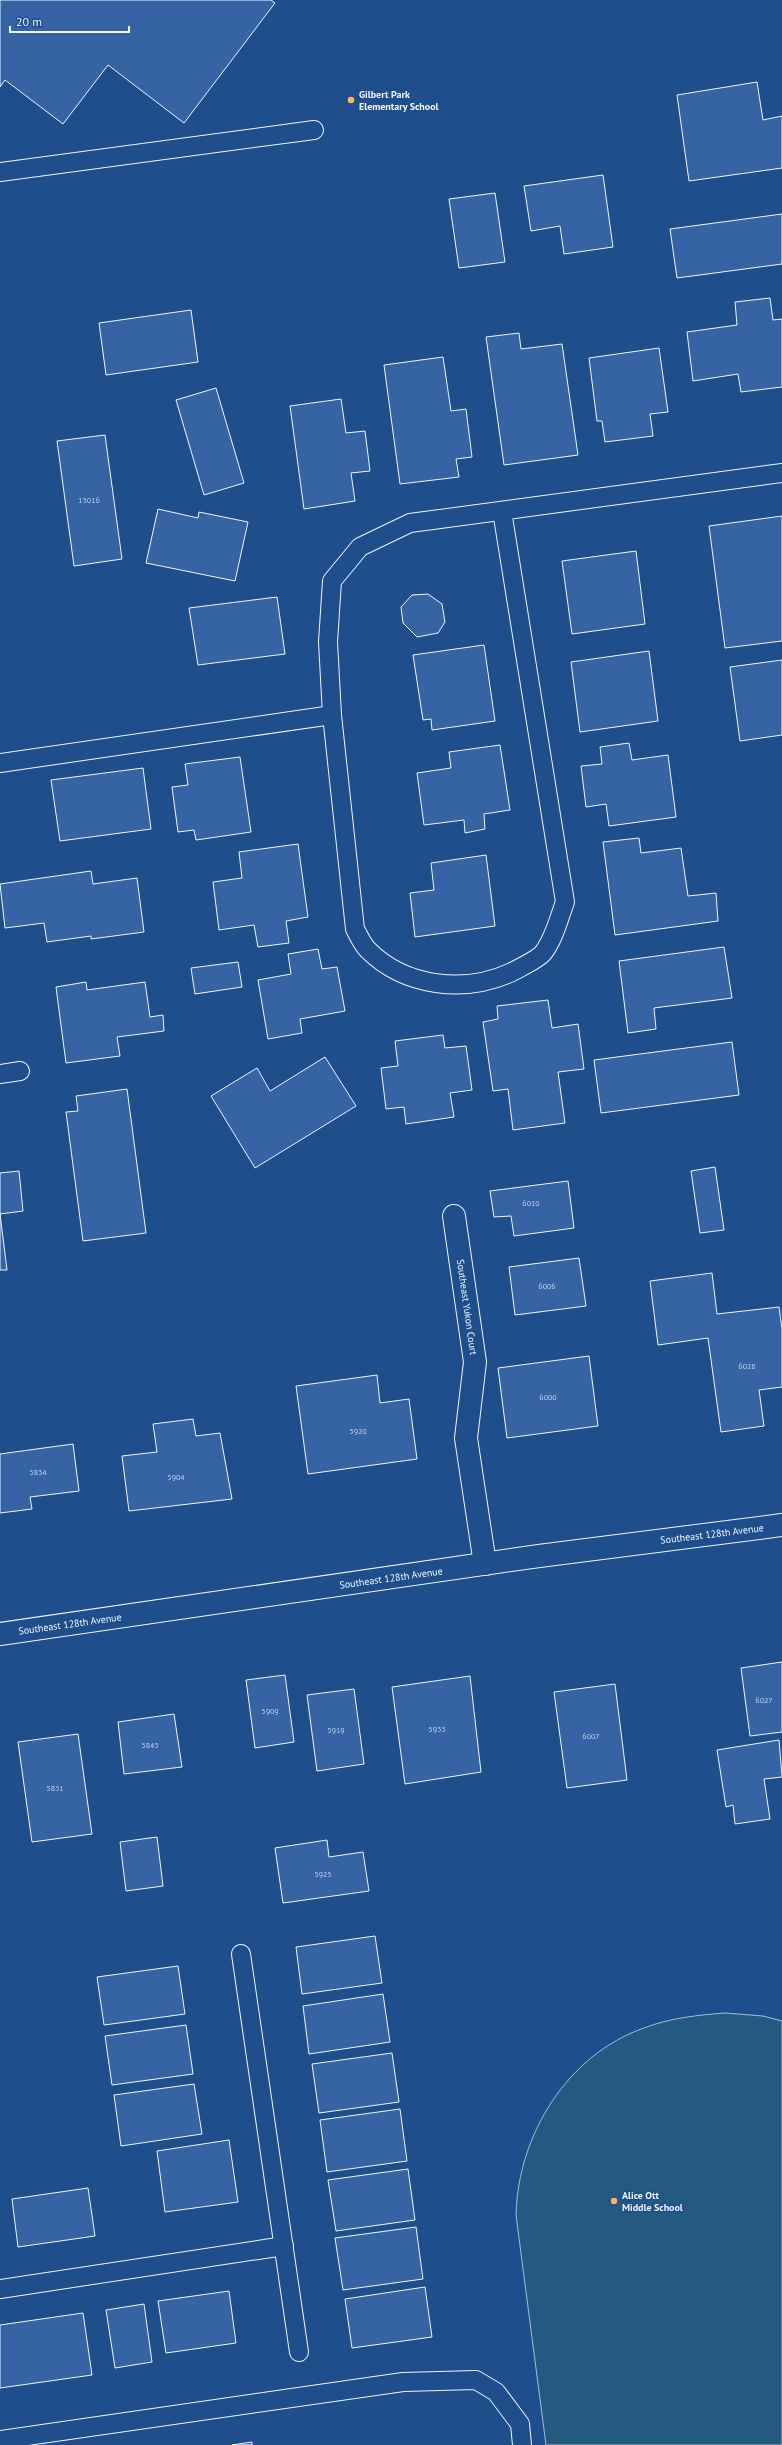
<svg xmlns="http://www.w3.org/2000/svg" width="782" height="2445" font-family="'PT Sans',sans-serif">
<rect width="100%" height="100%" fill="#1f4e8c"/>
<path fill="#245a82" stroke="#a8bbd7" d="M725 2013 763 2016 782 2021V2445H546L516 2215C518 2135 567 2055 644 2028 670 2018 698 2015 725 2013Z"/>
<g fill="#3563a3" stroke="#f2f6ff">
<polygon points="0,0 271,0 275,3 184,123 108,65 63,124 5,80 0,87"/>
<polygon points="757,82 763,120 782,116 782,168 689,181 677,95"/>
<polygon points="603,175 613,247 564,254 560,226 531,231 524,186"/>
<polygon points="495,193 505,262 459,268 449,199"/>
<polygon points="782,214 782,264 677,278 670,229"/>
<polygon points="770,298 773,320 782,319 782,387 741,392 738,374 693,381 687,332 737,325 735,302"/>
<polygon points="191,310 198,362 106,375 99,323"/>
<polygon points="519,333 521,349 562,344 578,455 504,465 486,337"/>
<polygon points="659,348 668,412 650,414 653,436 605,442 602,421 597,421 589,358"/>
<polygon points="443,357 451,411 466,409 472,457 456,459 459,477 400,484 384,365"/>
<polygon points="216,388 244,483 204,495 176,400"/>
<polygon points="341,399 346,433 365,431 370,471 351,473 355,501 304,509 290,406"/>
<polygon points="105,435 122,559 74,566 57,441"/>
<polygon points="158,509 198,518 199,512 248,522 235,581 146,563"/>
<polygon points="782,516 782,641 725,648 709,526"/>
<polygon points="636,551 645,624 572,634 562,561"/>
<polygon points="428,594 442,604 445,622 438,633 417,637 403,623 401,607 412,595"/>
<polygon points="277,597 285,654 198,665 189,608"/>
<polygon points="484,645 495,721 432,730 431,719 423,720 413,655"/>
<polygon points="649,651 658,721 580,732 571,662"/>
<polygon points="782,660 782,735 740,741 730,667"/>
<polygon points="629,743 632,760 668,755 676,817 609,826 606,804 586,807 581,766 602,764 600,747"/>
<polygon points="500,745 510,810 484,814 485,829 465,833 464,820 424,825 417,773 451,768 449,752"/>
<polygon points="240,757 251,832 196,840 194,830 178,832 172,787 188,785 185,764"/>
<polygon points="143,768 151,829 60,841 51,780"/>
<polygon points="639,838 641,853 681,848 688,896 716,893 718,921 615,935 603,842"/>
<polygon points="298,844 308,917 286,921 289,943 258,947 254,925 219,930 213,882 242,878 239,852"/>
<polygon points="486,855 495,926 415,937 410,893 434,890 431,863"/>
<polygon points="91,871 93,884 137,878 144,932 91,939 91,936 47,942 44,923 5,928 0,884"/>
<polygon points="724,947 732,998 654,1008 656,1029 628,1033 619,961"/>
<polygon points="318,949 322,969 337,967 345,1011 300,1019 302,1033 268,1039 258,980 291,974 288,954"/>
<polygon points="238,962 242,987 195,994 191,968"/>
<polygon points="86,982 87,990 145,982 150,1017 163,1015 164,1031 117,1037 120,1056 66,1063 56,987"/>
<polygon points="548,1000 552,1028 578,1024 584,1069 558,1072 565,1123 513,1130 508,1089 493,1091 483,1022 498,1019 497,1006"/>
<polygon points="443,1035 445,1048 466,1046 472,1090 450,1093 454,1117 406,1124 404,1107 386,1109 381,1068 398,1066 395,1041"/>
<polygon points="732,1042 739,1095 601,1113 594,1060"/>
<polygon points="325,1057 356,1106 255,1168 211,1096 257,1068 270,1091"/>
<polygon points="127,1089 146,1233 83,1241 66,1112 78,1111 76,1096"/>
<polygon points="715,1167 724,1230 700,1233 691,1171"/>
<polygon points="19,1171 23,1211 0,1214 7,1270 0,1270 0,1173"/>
<polygon points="568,1181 574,1228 514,1236 511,1216 494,1217 490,1191"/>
<polygon points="579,1258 586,1306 515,1315 509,1267"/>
<polygon points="712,1273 717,1314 779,1307 782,1329 782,1387 759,1390 764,1426 721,1432 708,1338 658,1345 650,1281"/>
<polygon points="589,1356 598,1426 507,1438 498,1368"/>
<polygon points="377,1375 380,1403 409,1399 417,1459 308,1474 296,1386"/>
<polygon points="193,1419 196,1436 220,1433 232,1499 129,1511 122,1456 157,1452 153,1424"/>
<polygon points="73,1444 79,1491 30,1497 32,1509 0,1513 0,1454"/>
<polygon points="782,1662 782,1732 750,1736 741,1668"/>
<polygon points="285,1675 294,1742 255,1748 246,1680"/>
<polygon points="470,1676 481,1772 405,1784 392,1687"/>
<polygon points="615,1684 627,1780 567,1788 554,1692"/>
<polygon points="354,1689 364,1764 317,1771 307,1695"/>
<polygon points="174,1714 182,1767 124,1774 118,1722"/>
<polygon points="78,1734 92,1834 32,1842 18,1742"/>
<polygon points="779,1740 782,1777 764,1779 770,1819 735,1824 733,1805 726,1807 717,1750"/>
<polygon points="157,1837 163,1886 126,1891 120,1842"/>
<polygon points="327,1840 329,1857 363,1852 369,1891 283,1903 275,1848"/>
<polygon points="375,1936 382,1983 302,1994 296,1947"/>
<polygon points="178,1966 185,2014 104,2025 97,1977"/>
<polygon points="383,1994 390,2042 309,2054 303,2006"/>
<polygon points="186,2025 193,2074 112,2085 105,2036"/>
<polygon points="392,2053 399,2102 319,2113 312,2064"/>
<polygon points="194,2084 202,2134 121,2146 114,2095"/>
<polygon points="400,2109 407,2161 327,2172 320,2120"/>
<polygon points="229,2140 238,2202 165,2212 157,2151"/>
<polygon points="408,2169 415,2220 336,2231 328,2180"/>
<polygon points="88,2188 95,2236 18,2247 12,2199"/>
<polygon points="416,2227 423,2279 343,2290 335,2238"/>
<polygon points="425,2287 432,2337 352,2348 345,2299"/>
<polygon points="229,2291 236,2343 166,2353 158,2301"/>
<polygon points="144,2304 152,2362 115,2368 106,2310"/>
<polygon points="83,2313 92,2375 0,2388 0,2325"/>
<polygon points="252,2442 252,2445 232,2445"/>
</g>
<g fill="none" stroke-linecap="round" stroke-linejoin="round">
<defs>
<g id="service">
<polyline points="0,172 314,130"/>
<path d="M502 511 565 902C559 918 554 939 543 953 537 960 521 967 512 972 465 994 405 987 368 950 362 944 359 936 355 929L332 715 328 642 332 581 360 547 410 523 782 473"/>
<polyline points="0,763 332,715"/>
<polyline points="0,1074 20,1071"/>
<polyline points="241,1954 299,2352"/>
<polyline points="0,2289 284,2246"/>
<polyline points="0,2440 403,2382 476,2380 496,2392 520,2424 522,2445"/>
</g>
<g id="minor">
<polyline points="454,1216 475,1362 466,1438 485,1564"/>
<polyline points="0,1634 539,1556 782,1525"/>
</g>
</defs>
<use href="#service" stroke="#f2f6ff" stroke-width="20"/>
<use href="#minor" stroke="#f2f6ff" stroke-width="24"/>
<use href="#service" stroke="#1f4e8c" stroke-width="18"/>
<use href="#minor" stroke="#1f4e8c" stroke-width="22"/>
</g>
<g fill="#ffb74d" stroke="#1f4e8c" stroke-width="1.5">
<circle cx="351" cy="100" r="4"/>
<circle cx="614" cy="2201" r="4"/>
</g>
<g text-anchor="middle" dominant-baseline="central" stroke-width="3" stroke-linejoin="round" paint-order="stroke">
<g font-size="8" fill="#c3d1e8">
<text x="89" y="500">13016</text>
<text x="531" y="1203">6010</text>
<text x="547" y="1286">6006</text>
<text x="747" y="1366">6028</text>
<text x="548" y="1397">6000</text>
<text x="358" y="1431">5920</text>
<text x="38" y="1472">5834</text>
<text x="176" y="1477">5904</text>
<text x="764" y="1700">6027</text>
<text x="270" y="1711">5909</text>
<text x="437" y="1729">5933</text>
<text x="336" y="1730">5919</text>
<text x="591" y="1736">6007</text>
<text x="150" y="1745">5843</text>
<text x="55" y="1788">5831</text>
<text x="323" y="1874">5925</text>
</g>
<g font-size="10" font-weight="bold" fill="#f2f6ff" stroke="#1f4e8c" text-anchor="start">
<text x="359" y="94">Gilbert Park<tspan x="359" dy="12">Elementary School</tspan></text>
<text x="622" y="2195">Alice Ott<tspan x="622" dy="12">Middle School</tspan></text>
</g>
<g font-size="10" fill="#f2f6ff" stroke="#1f4e8c">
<text transform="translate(467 1307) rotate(82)">Southeast Yukon Court</text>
<text transform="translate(712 1534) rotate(-7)">Southeast 128th Avenue</text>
<text transform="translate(391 1578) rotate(-8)">Southeast 128th Avenue</text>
<text transform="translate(70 1624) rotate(-8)">Southeast 128th Avenue</text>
</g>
</g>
<path d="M10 26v6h119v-6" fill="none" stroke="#f2f6ff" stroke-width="2"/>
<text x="16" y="26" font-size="12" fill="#f2f6ff" stroke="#1f4e8c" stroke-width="3" paint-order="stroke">20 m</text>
</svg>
